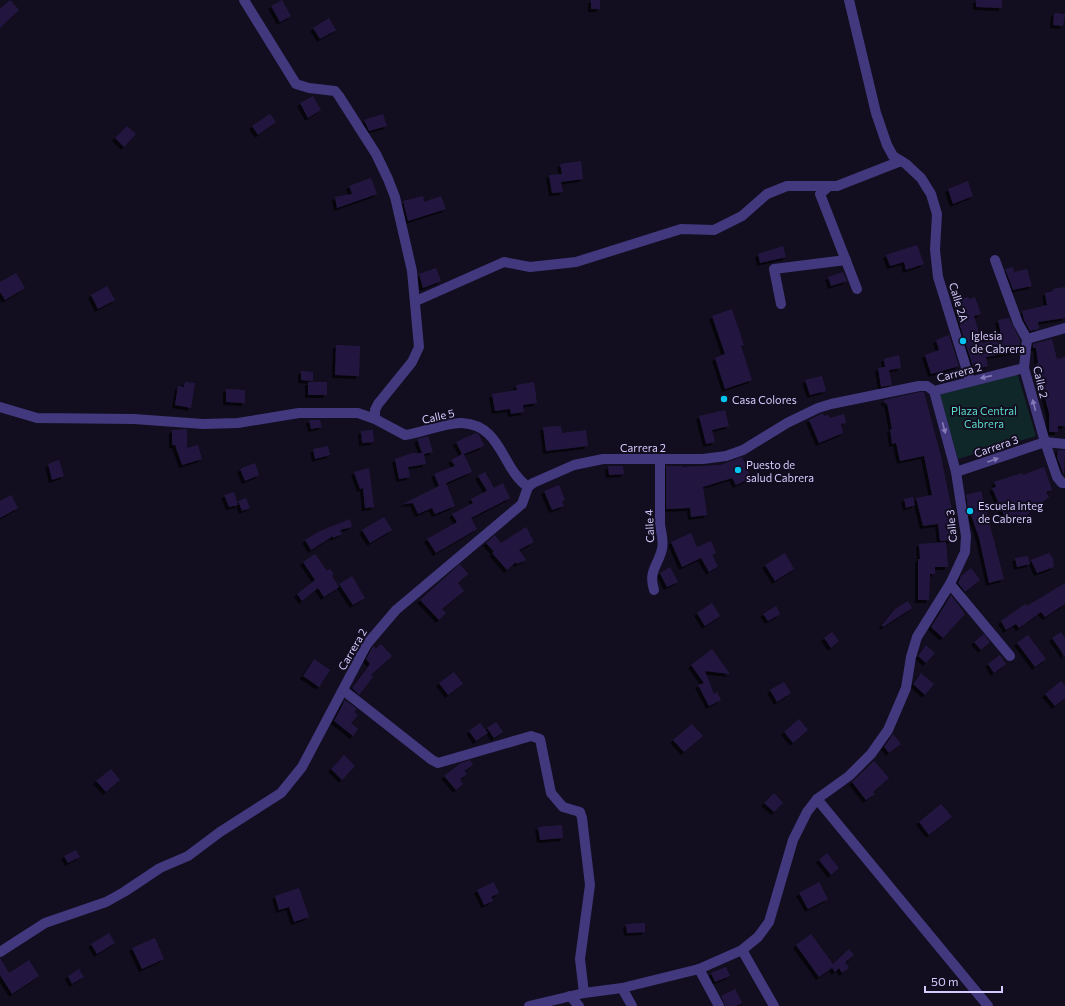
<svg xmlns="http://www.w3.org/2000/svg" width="1065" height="1006" font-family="Commissioner,sans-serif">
<defs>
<filter id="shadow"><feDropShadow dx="-3" dy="3" stdDeviation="0" flood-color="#0009"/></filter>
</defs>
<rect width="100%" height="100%" fill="#120d1f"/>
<polygon fill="#102729" points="1017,372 1036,436 958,459 939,394"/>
<g fill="#24193f" filter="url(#shadow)">
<polygon points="10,0 19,10 0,28 0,9"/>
<polygon points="282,0 291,16 280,22 271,6"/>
<rect x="591" y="0" width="9" height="9"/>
<polygon points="976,0 1002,0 1002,8 976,7"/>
<polygon points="1054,13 1065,14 1063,26 1053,25"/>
<polygon points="329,18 336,30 320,39 313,28"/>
<polygon points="313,96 321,110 308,118 300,103"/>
<polygon points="270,114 276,122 258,135 252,126"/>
<polygon points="383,114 387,126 369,131 364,120"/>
<polygon points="127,126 136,134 124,147 115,138"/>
<polygon points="581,161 583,179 561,182 563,192 552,193 549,175 562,174 560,164"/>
<polygon points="371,178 377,194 337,208 335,197 352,194 349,186"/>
<polygon points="968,181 973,196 953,204 948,189"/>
<polygon points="423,196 424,202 441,196 446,209 408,221 403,201"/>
<polygon points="917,245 924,264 906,270 904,262 890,266 886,255"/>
<polygon points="783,246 786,257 760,263 758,254"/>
<polygon points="1013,267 1014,272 1027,269 1032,286 1013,290 1005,269"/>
<polygon points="436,268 441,281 423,288 419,274"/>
<polygon points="843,272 847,281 831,286 828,277"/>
<polygon points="16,273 25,288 5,300 0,292 0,282"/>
<polygon points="107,286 115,300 98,309 91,295"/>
<polygon points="1065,287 1065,318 1038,322 1039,329 1030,331 1024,320 1022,311 1047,305 1045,293 1053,291 1053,289"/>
<polygon points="968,297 969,299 975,297 981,314 974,316 982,343 1002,340 998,320 1009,318 1020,340 1019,351 986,357 988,366 974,370 952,301"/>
<polygon points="732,309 744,345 741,346 752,380 725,389 715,358 725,354 712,316"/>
<polygon points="949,335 959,366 931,374 925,355 939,350 936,340"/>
<polygon points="1052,339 1057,359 1065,357 1065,426 1058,426 1058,432 1049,432 1049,413 1036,364 1038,363 1036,348 1033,348 1033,344"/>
<polygon points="336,345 360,346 359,376 335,375"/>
<polygon points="899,355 901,368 889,370 892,385 881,387 878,368 885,367 884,359"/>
<polygon points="301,371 313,372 313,381 301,380"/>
<polygon points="822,376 826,391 810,395 805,380"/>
<polygon points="185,382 195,383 191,408 175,405 178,386 184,387"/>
<rect x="308" y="382" width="19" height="13"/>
<polygon points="534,382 537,403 523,405 524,412 511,414 510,409 495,411 492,394 517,390 516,385"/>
<polygon points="226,389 245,390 245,403 226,402"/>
<polygon points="920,392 924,392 941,457 954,521 955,540 940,541 938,524 923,526 916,498 932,495 924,456 900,461 896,443 892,444 890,429 892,429 887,403 885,404 884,400"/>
<polygon points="725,410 729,426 712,430 715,442 706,444 699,416"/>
<polygon points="823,413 824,416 828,415 830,418 844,414 846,423 841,424 843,433 819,443 809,420"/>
<polygon points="309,420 320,420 322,427 311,429"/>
<polygon points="561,426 562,433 586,430 588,446 546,451 543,427"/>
<polygon points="187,429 187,448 198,445 202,459 182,465 175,445 172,445 172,430"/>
<polygon points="373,430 374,442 362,443 361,431"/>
<polygon points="476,433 479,435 484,446 464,454 472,472 446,483 455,506 435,514 432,508 418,514 413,503 403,504 439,486 434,474 455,466 451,460 462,454 456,442"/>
<polygon points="428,436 433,452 424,454 426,464 408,467 410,477 399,479 395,459 412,453 422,453 417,439"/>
<polygon points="328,446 330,455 315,459 313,449"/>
<polygon points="1058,450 1065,450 1064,475 1057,457"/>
<polygon points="742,457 751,478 736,485 732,478 703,487 707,515 691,517 690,508 666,509 666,466 682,466 682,467 720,465"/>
<polygon points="59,460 64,476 52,480 48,464"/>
<polygon points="255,463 259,475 245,481 240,469"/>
<polygon points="608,466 623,466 624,474 609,475"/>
<polygon points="1044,467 1052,490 1046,492 1049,497 1016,524 1015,519 1007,522 992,488 996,487 994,482 1022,473 1023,475"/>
<polygon points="369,468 374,507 365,508 363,488 360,489 354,472"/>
<polygon points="485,472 494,488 503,483 510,498 471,518 477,529 436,553 427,539 457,522 452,514 473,503 471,499 487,491 478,476"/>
<polygon points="559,485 565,500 562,501 564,506 552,510 544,491"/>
<polygon points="981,491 1004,579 989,583 979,538 971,515 969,516 966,495"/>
<polygon points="234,492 238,505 229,507 224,495"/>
<polygon points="11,495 18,508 0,518 0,501"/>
<polygon points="913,497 915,505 906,508 904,499"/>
<polygon points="246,498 250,508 242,511 238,501"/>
<polygon points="384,517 392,530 370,543 362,530"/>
<polygon points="350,519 352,527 340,530 342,534 333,538 333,536 311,550 305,540 320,531"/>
<polygon points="526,527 534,542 519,550 526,560 517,564 516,562 507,570 492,553 494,552 486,543 495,535 501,543"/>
<polygon points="691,533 697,547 711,541 716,553 712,555 718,566 709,572 701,558 682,567 671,542"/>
<polygon points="946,542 948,567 935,567 935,574 930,574 929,600 918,600 918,559 920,559 919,544"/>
<polygon points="785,553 794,569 775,581 765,565"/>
<polygon points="1049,553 1053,559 1054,567 1037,573 1031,560"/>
<polygon points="315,554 327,571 330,569 334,574 332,576 339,587 324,597 318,588 302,601 297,594 315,580 303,562"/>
<polygon points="1028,556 1030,564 1017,567 1015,558"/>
<polygon points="460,564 468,574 458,583 464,591 442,609 446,613 439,620 420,600"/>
<polygon points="670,567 678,582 667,587 660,573"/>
<polygon points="971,568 980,580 965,592 958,583 961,576"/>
<polygon points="352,576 365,598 353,605 339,584"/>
<polygon points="1065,583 1065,604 1045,617 1041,612 1019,628 1016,624 1006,630 1001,621 1025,604 1027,606"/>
<polygon points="951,595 965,614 943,638 931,627"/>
<polygon points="908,601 912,608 883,627 882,625 895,609"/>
<polygon points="712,603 720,616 705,626 697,613"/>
<polygon points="776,606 780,614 768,621 763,614"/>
<polygon points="832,632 839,641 831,648 824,638"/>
<polygon points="1061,632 1065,638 1065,657 1052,638"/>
<polygon points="984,634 990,642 981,650 974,642"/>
<polygon points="1028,635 1046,659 1035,667 1017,643"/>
<polygon points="381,644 392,656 371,675 373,677 359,695 352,688 370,664 366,659 372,648 374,646 376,649"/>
<polygon points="926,645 935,653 926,663 918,656"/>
<polygon points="712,649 730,674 705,671 714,694 717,692 721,700 709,706 698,685 704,683 691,665"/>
<polygon points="1000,655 1006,664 994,673 988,664"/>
<polygon points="314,659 330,670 319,687 303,676"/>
<polygon points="454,672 463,684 448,695 439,683"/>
<polygon points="921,673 934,684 925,695 913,684"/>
<polygon points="1061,681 1065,686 1065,698 1055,706 1045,694"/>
<polygon points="784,682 791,693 777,702 770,690"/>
<polygon points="345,700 357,709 354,712 358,715 351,723 358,729 353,736 334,721"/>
<polygon points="799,719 808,730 793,743 784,732"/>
<polygon points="496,722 503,732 494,738 487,728"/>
<polygon points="480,723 488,733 476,741 469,731"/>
<polygon points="692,724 703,736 684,752 673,740"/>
<polygon points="893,734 901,744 889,753 884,747"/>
<polygon points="344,755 355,766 342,780 331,769"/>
<polygon points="470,760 473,765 464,771 467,774 460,779 463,784 456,790 444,776 461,763"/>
<polygon points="874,761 889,778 873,792 875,794 866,800 852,782"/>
<polygon points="111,769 120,780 106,792 96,781"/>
<polygon points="774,793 783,803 774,812 764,803"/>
<polygon points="941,804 952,817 929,835 919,822"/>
<polygon points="562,825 563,838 540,840 538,827"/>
<polygon points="76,850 80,857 68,863 64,856"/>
<polygon points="827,853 839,868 831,875 819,860"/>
<polygon points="494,882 499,893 491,897 493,901 484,905 477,890"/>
<polygon points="819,882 828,899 808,909 799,893"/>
<polygon points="299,888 309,917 294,922 289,907 279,910 275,896"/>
<polygon points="645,923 645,932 627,933 626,924"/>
<polygon points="109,933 115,943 97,954 91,944"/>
<polygon points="811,934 833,964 849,949 854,955 845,962 849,968 842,973 839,968 835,972 832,968 819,977 796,945"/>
<polygon points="155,938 164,959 142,969 132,948"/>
<polygon points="0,958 9,973 29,960 39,976 12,994 0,975"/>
<polygon points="726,967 730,976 715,982 711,973"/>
<polygon points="79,969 84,977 72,984 68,976"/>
<polygon points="735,989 742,1003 736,1006 725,1006 721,996"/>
</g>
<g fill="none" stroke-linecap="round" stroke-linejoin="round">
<g stroke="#42387d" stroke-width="10">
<polyline points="244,0 296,84 309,88 335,91 339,96 376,154 388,179 395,197 412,271 419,347 412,362 378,404 375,410 375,419"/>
<polyline points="849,0 876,113 887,145 893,156 906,164 921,178 931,194 937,214 935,250 938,277 970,380"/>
<polyline points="829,186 820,194 857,289"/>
<polyline points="995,260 1018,323 1027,339 1024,368 1045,442 1057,477 1062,483 1065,483"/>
<polyline points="416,301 504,262 530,267 576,262 681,229 714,230 742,216 767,194 787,186 837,186 901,161"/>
<polyline points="781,304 774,269 846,260"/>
<polyline points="1027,339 1065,328"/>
<polyline points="934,391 1024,368"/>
<path d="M0 407 37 418 134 419 203 424 238 423 299 413H358L375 419 405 435C422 433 446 422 462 423 502 425 501 468 528 487"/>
<polyline points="956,472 1045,442 1065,444"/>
<polyline points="950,584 1010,656"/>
<path d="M654 590C648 571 658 566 662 549 664 540 661 533 660 524 660 503 660 481 660 459"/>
<polyline points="343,690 432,760 438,763 531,736 540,739 551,793 563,807 580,812 582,818 590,885 580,959 584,993"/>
<polyline points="817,799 988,1006"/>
<polyline points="742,950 774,1006"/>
<polyline points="0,952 45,923 106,902 124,892 160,868 188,856 220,832 281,793 302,767 367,644 396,610 522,504 528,487 533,483 574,465 603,459 703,459 726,456 743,450 787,423 818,408 831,404 919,386 927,386 934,391"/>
<polyline points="699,969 719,1006"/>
<polyline points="622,988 632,1006"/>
<polyline points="570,996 579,1006"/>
<polyline points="529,1006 584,993 622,988 699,969 742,950 758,937 769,922 793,840 807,812 817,799 849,776 871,754 888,730 906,688 911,657 917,637 950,584 965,552 966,536 956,472 934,391"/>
</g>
</g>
<defs><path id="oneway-solid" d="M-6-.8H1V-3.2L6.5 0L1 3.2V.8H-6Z"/></defs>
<g fill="#857ab7">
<use href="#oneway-solid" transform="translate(986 377) rotate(167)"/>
<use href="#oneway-solid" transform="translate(1034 405) rotate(-105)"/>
<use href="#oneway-solid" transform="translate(944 428) rotate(75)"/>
<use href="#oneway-solid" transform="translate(993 460) rotate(-19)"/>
</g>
<g fill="#04c3f1" stroke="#120d1f" stroke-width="1.5">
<circle cx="963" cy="341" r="4"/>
<circle cx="724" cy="399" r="4"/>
<circle cx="738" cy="470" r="4"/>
<circle cx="970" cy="511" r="4"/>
</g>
<g text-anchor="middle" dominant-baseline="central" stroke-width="4" stroke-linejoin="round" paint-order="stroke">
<g font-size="11" fill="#d6cbfe" stroke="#120d1f">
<text transform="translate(959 302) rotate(73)">Calle 2A</text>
<text transform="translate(959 372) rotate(-15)">Carrera 2</text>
<text transform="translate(1041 382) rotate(77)">Calle 2</text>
<text transform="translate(438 416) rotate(-13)">Calle 5</text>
<text transform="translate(996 446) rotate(-19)">Carrera 3</text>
<text x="643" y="447">Carrera 2</text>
<text transform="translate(649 526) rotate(-93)">Calle 4</text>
<text transform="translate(951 526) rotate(-95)">Calle 3</text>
<text transform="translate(352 649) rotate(-60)">Carrera 2</text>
</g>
<g font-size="11" fill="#d6cbfe" stroke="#120d1f" text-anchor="start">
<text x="971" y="335">Iglesia<tspan x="971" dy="13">de Cabrera</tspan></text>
<text x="732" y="399">Casa Colores</text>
<text x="746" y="464">Puesto de<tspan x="746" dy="13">salud Cabrera</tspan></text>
<text x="978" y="505">Escuela Integ<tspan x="978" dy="13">de Cabrera</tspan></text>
</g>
<g font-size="11" fill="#5adcc8" stroke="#120d1f">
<text x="984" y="410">Plaza Central<tspan x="984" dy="13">Cabrera</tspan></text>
</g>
</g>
<path d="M925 986v6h77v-6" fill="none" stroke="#d6cbfe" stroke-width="2"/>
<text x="931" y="986" font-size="12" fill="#d6cbfe" stroke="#120d1f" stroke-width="3" paint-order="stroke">50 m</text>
</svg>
